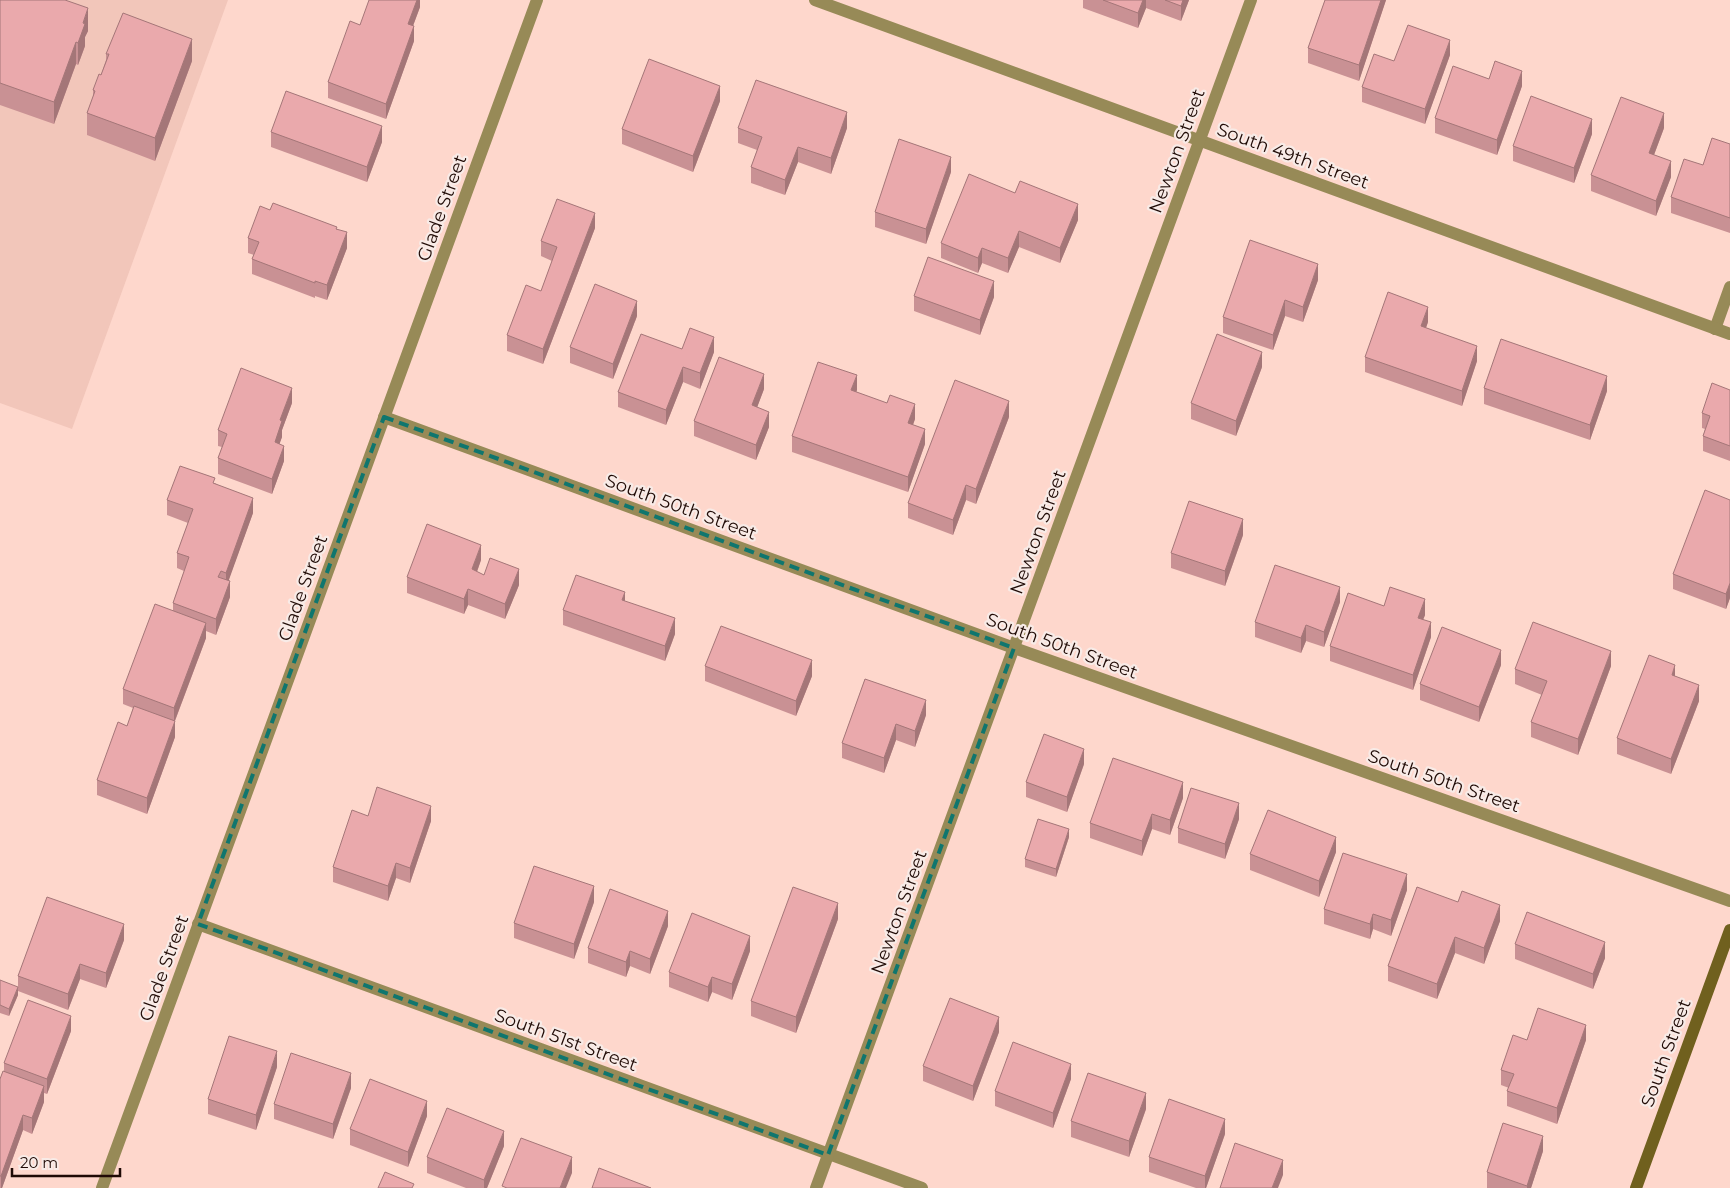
<svg xmlns="http://www.w3.org/2000/svg" width="1730" height="1188" font-family="Montserrat,sans-serif">
<rect width="100%" height="100%" fill="#fed7cc"/>
<polygon fill="#f2c6ba" points="0,0 228,0 72,429 0,403"/>
<g fill="none" stroke-linecap="round" stroke-linejoin="round">
<polyline stroke="#978a57" stroke-width="12" points="1715,329 1730,287"/>
<g stroke="#978a57" stroke-width="12">
<polyline points="815,0 1730,334"/>
<polyline points="384,417 1014,648 1730,901"/>
<polyline points="198,924 922,1188"/>
<polyline points="102,1188 537,0"/>
<polyline points="816,1188 1251,0"/>
</g>
<polyline stroke="#70601e" stroke-width="12" points="1636,1188 1730,930"/>
</g>
<g fill="#c99194">
<polygon points="0,0 88,31 85,37 85,46 78,65 76,64 54,124 0,105"/>
<polygon points="420,0 420,7 413,26 414,41 386,119 328,98 328,82 360,25"/>
<polygon points="1083,0 1189,0 1181,21 1146,8 1138,28 1083,8"/>
<polygon points="1325,0 1386,0 1359,81 1308,63 1308,48"/>
<polygon points="106,54 192,61 155,161 87,135 87,113 93,97 93,90 101,75 106,60"/>
<polygon points="1450,55 1425,124 1362,102 1362,87 1394,61"/>
<polygon points="1489,79 1522,86 1497,155 1435,133 1435,118"/>
<polygon points="720,101 693,172 622,144 622,129"/>
<polygon points="738,128 847,128 831,174 798,162 785,195 751,183 751,167 757,150 738,143"/>
<polygon points="1664,128 1654,155 1671,177 1656,216 1591,191 1591,175"/>
<polygon points="271,132 382,142 367,182 271,147"/>
<polygon points="1592,134 1574,183 1513,161 1513,146"/>
<polygon points="1730,144 1730,233 1671,213 1671,197 1703,165"/>
<polygon points="951,172 926,244 875,227 875,212"/>
<polygon points="270,210 337,229 347,248 327,300 315,296 315,298 252,274 252,259 254,255 248,253 248,238"/>
<polygon points="1078,220 1060,263 1019,247 1008,273 982,263 978,273 941,258 941,243"/>
<polygon points="595,228 543,364 507,351 507,335 541,291 552,261 541,256 541,241"/>
<polygon points="1318,280 1303,322 1285,316 1273,350 1223,333 1223,317"/>
<polygon points="914,296 994,297 980,335 914,311"/>
<polygon points="637,316 613,379 570,363 570,347"/>
<polygon points="1428,322 1426,328 1477,361 1462,406 1365,372 1365,357"/>
<polygon points="682,349 714,352 700,389 683,382 666,425 618,407 618,392"/>
<polygon points="1262,367 1236,436 1191,419 1191,403"/>
<polygon points="1484,388 1607,391 1590,440 1484,404"/>
<polygon points="764,389 757,407 769,427 756,460 694,436 694,421"/>
<polygon points="857,390 856,392 915,419 913,425 925,444 908,492 792,452 792,436"/>
<polygon points="1730,390 1730,461 1703,451 1703,436 1705,429 1702,428 1702,413"/>
<polygon points="292,403 282,430 282,437 279,444 284,461 272,494 218,474 218,458 222,447 218,446 218,430"/>
<polygon points="1009,417 976,504 966,500 953,535 908,518 908,503"/>
<polygon points="215,483 253,513 228,581 230,597 216,635 206,631 206,638 175,721 175,737 147,814 97,795 97,780 127,726 133,708 123,704 123,689 173,610 173,603 184,571 177,568 177,553 188,523 167,515 167,500"/>
<polygon points="1730,500 1730,598 1726,609 1673,589 1673,574"/>
<polygon points="1243,535 1225,586 1171,568 1171,553"/>
<polygon points="481,560 477,572 484,575 519,585 505,619 468,605 464,614 407,593 407,577"/>
<polygon points="1340,602 1324,647 1306,641 1301,653 1255,637 1255,622"/>
<polygon points="1384,606 1425,615 1423,619 1431,637 1413,690 1330,661 1330,646"/>
<polygon points="563,610 675,634 665,661 563,625"/>
<polygon points="1501,665 1479,722 1420,700 1420,684"/>
<polygon points="705,666 812,676 796,716 705,681"/>
<polygon points="1611,666 1578,755 1531,737 1531,722 1542,695 1515,684 1515,669"/>
<polygon points="1675,676 1699,701 1671,774 1617,754 1617,738"/>
<polygon points="865,679 926,715 915,747 896,740 884,773 842,758 842,743"/>
<polygon points="1084,764 1067,812 1026,797 1026,782"/>
<polygon points="1183,798 1170,835 1152,829 1142,856 1090,838 1090,823"/>
<polygon points="368,816 431,821 410,883 396,878 388,901 333,882 333,867"/>
<polygon points="1239,819 1225,859 1178,843 1178,828"/>
<polygon points="1069,837 1056,877 1025,867 1025,859"/>
<polygon points="1336,852 1319,897 1250,870 1250,854"/>
<polygon points="1417,887 1500,921 1484,964 1455,953 1437,999 1388,981 1388,966"/>
<polygon points="1407,890 1391,936 1373,929 1370,939 1324,924 1324,909"/>
<polygon points="594,902 574,959 514,938 514,923"/>
<polygon points="838,919 796,1033 751,1016 751,1001"/>
<polygon points="668,926 650,974 630,966 626,977 588,963 588,948"/>
<polygon points="124,940 106,988 80,979 68,1010 18,991 18,976"/>
<polygon points="1515,944 1605,958 1593,989 1515,959"/>
<polygon points="750,951 732,1000 712,992 708,1002 669,987 669,972"/>
<polygon points="0,980 18,995 9,1016 0,1013"/>
<polygon points="71,1031 47,1094 44,1093 44,1102 32,1134 23,1130 2,1188 0,1188 0,1079 4,1072 4,1063"/>
<polygon points="999,1032 973,1101 923,1081 923,1066"/>
<polygon points="1527,1040 1586,1040 1557,1124 1507,1106 1507,1091 1509,1088 1501,1085 1501,1070"/>
<polygon points="277,1067 256,1130 208,1114 208,1099"/>
<polygon points="1071,1079 1053,1128 995,1106 995,1091"/>
<polygon points="351,1088 333,1139 274,1119 274,1104"/>
<polygon points="1146,1109 1129,1157 1071,1137 1071,1121"/>
<polygon points="427,1116 408,1167 350,1145 350,1129"/>
<polygon points="1225,1134 1206,1188 1196,1188 1149,1172 1149,1157"/>
<polygon points="504,1146 487,1188 466,1188 427,1173 427,1157"/>
<polygon points="1543,1151 1531,1188 1487,1188 1487,1172"/>
</g>
<g fill="#a47678">
<polygon points="417,0 420,0 420,7 408,39 408,24"/>
<polygon points="1143,0 1146,0 1146,8 1138,28 1138,13"/>
<polygon points="1183,0 1189,0 1181,21 1181,6"/>
<polygon points="1381,0 1386,0 1359,81 1359,65"/>
<polygon points="88,8 88,31 85,37 85,46 78,65 78,43 83,23"/>
<polygon points="414,26 414,41 386,119 386,104"/>
<polygon points="192,39 192,61 155,161 155,138"/>
<polygon points="1450,40 1450,55 1425,124 1425,109"/>
<polygon points="76,42 76,64 54,124 54,102"/>
<polygon points="1522,71 1522,86 1497,155 1497,140"/>
<polygon points="720,86 720,101 693,172 693,156"/>
<polygon points="847,112 847,128 831,174 831,158"/>
<polygon points="1664,113 1664,128 1649,168 1649,153"/>
<polygon points="1592,119 1592,134 1574,183 1574,168"/>
<polygon points="382,126 382,142 367,182 367,167"/>
<polygon points="798,147 798,162 785,195 785,180"/>
<polygon points="951,157 951,172 926,244 926,229"/>
<polygon points="1671,161 1671,177 1656,216 1656,201"/>
<polygon points="1078,204 1078,220 1060,263 1060,248"/>
<polygon points="595,213 595,228 543,364 543,349"/>
<polygon points="1019,231 1019,247 1008,273 1008,258"/>
<polygon points="347,232 347,248 327,300 327,285"/>
<polygon points="982,248 982,263 978,273 978,258"/>
<polygon points="1318,264 1318,280 1303,322 1303,307"/>
<polygon points="994,281 994,297 980,335 980,320"/>
<polygon points="1285,300 1285,316 1273,350 1273,335"/>
<polygon points="637,301 637,316 613,379 613,364"/>
<polygon points="1428,307 1428,322 1421,341 1421,326"/>
<polygon points="714,337 714,352 700,389 700,373"/>
<polygon points="1477,346 1477,361 1462,406 1462,391"/>
<polygon points="1262,352 1262,367 1236,436 1236,421"/>
<polygon points="683,367 683,382 666,425 666,410"/>
<polygon points="764,374 764,389 752,421 752,405"/>
<polygon points="857,375 857,390 851,406 851,390"/>
<polygon points="1607,376 1607,391 1590,440 1590,425"/>
<polygon points="292,388 292,403 282,430 282,437 275,457 275,442 280,420"/>
<polygon points="1009,401 1009,417 976,504 976,489"/>
<polygon points="915,404 915,419 908,438 908,423"/>
<polygon points="769,412 769,427 756,460 756,445"/>
<polygon points="925,429 925,444 908,492 908,477"/>
<polygon points="284,446 284,461 272,494 272,479"/>
<polygon points="966,485 966,500 953,535 953,520"/>
<polygon points="253,498 253,513 226,588 226,573"/>
<polygon points="1243,519 1243,535 1225,586 1225,571"/>
<polygon points="481,545 481,560 472,585 472,569"/>
<polygon points="519,569 519,585 505,619 505,604"/>
<polygon points="230,581 230,597 216,635 216,619"/>
<polygon points="1730,583 1730,598 1726,609 1726,594"/>
<polygon points="1340,587 1340,602 1324,647 1324,632"/>
<polygon points="468,589 468,605 464,614 464,599"/>
<polygon points="625,592 625,607 622,600"/>
<polygon points="1425,599 1425,615 1418,633 1418,618"/>
<polygon points="675,618 675,634 665,661 665,646"/>
<polygon points="1431,622 1431,637 1413,690 1413,675"/>
<polygon points="206,623 206,638 174,723 174,708"/>
<polygon points="1306,625 1306,641 1301,653 1301,638"/>
<polygon points="1501,650 1501,665 1479,722 1479,707"/>
<polygon points="1611,651 1611,666 1578,755 1578,739"/>
<polygon points="812,660 812,676 796,716 796,701"/>
<polygon points="1675,665 1675,680 1672,675"/>
<polygon points="1699,685 1699,701 1671,774 1671,759"/>
<polygon points="926,700 926,715 915,747 915,731"/>
<polygon points="175,721 175,737 147,814 147,798"/>
<polygon points="896,724 896,740 884,773 884,758"/>
<polygon points="1084,749 1084,764 1067,812 1067,797"/>
<polygon points="1183,782 1183,798 1170,835 1170,820"/>
<polygon points="1239,803 1239,819 1225,859 1225,844"/>
<polygon points="431,806 431,821 410,883 410,868"/>
<polygon points="1152,814 1152,829 1142,856 1142,841"/>
<polygon points="1069,829 1069,837 1056,877 1056,869"/>
<polygon points="1336,837 1336,852 1319,897 1319,881"/>
<polygon points="396,863 396,878 388,901 388,886"/>
<polygon points="1407,874 1407,890 1391,936 1391,920"/>
<polygon points="594,886 594,902 574,959 574,944"/>
<polygon points="838,903 838,919 796,1033 796,1017"/>
<polygon points="1500,905 1500,921 1484,964 1484,948"/>
<polygon points="668,911 668,926 650,974 650,959"/>
<polygon points="1373,914 1373,929 1370,939 1370,924"/>
<polygon points="124,924 124,940 106,988 106,973"/>
<polygon points="750,936 750,951 732,1000 732,984"/>
<polygon points="1455,937 1455,953 1437,999 1437,984"/>
<polygon points="1605,942 1605,958 1593,989 1593,974"/>
<polygon points="630,951 630,966 626,977 626,962"/>
<polygon points="80,964 80,979 68,1010 68,994"/>
<polygon points="712,977 712,992 708,1002 708,987"/>
<polygon points="18,987 18,995 9,1016 9,1009"/>
<polygon points="71,1016 71,1031 47,1094 47,1079"/>
<polygon points="999,1017 999,1032 973,1101 973,1086"/>
<polygon points="1586,1025 1586,1040 1557,1124 1557,1108"/>
<polygon points="277,1051 277,1067 256,1130 256,1115"/>
<polygon points="1071,1064 1071,1079 1053,1128 1053,1113"/>
<polygon points="351,1073 351,1088 333,1139 333,1124"/>
<polygon points="44,1086 44,1102 32,1134 32,1118"/>
<polygon points="1146,1093 1146,1109 1129,1157 1129,1141"/>
<polygon points="427,1101 427,1116 408,1167 408,1152"/>
<polygon points="23,1115 23,1130 2,1188 1,1188 1,1176"/>
<polygon points="1225,1119 1225,1134 1206,1188 1205,1188 1205,1176"/>
<polygon points="504,1131 504,1146 487,1188 484,1188 484,1180"/>
<polygon points="1543,1136 1543,1151 1531,1188 1527,1188 1527,1186"/>
<polygon points="572,1157 572,1173 566,1188 560,1188"/>
<polygon points="1283,1160 1283,1175 1278,1188 1272,1188"/>
</g>
<g fill="#eaa9ac" stroke="#a47678">
<polygon points="0,0 65,0 88,8 83,23 85,24 78,43 76,42 54,102 0,83"/>
<polygon points="369,0 417,0 408,24 414,26 386,104 328,82 350,21 360,25"/>
<polygon points="1103,0 1143,0 1138,13"/>
<polygon points="1165,0 1183,0 1181,6"/>
<polygon points="1325,0 1381,0 1359,65 1308,48"/>
<polygon points="123,13 192,39 155,138 87,113 95,91 93,90 99,74 101,75 109,54 106,54"/>
<polygon points="1408,25 1450,40 1425,109 1362,87 1374,54 1394,61"/>
<polygon points="649,59 720,86 693,156 622,129"/>
<polygon points="1495,61 1522,71 1497,140 1435,118 1453,66 1489,79"/>
<polygon points="756,80 847,112 831,158 798,147 785,180 751,167 762,137 738,128"/>
<polygon points="286,91 382,126 367,167 271,132"/>
<polygon points="1531,96 1592,119 1574,168 1513,146"/>
<polygon points="1621,97 1664,113 1649,153 1671,161 1656,201 1591,175"/>
<polygon points="1712,138 1730,144 1730,218 1671,197 1684,159 1703,165"/>
<polygon points="899,139 951,157 926,229 875,212"/>
<polygon points="969,174 1015,193 1020,181 1078,204 1060,248 1019,231 1008,258 982,248 978,258 941,243"/>
<polygon points="557,199 595,213 543,349 507,335 526,285 541,291 557,247 541,241"/>
<polygon points="273,203 337,227 336,229 347,232 327,285 315,281 315,283 252,259 259,242 248,238 260,206 270,210"/>
<polygon points="1250,240 1318,264 1303,307 1285,300 1273,335 1223,317"/>
<polygon points="928,257 994,281 980,320 914,296"/>
<polygon points="595,284 637,301 613,364 570,347"/>
<polygon points="1388,292 1428,307 1421,326 1477,346 1462,391 1365,357"/>
<polygon points="690,328 714,337 700,373 683,367 666,410 618,392 641,334 682,349"/>
<polygon points="1217,334 1262,352 1236,421 1191,403"/>
<polygon points="1501,339 1607,376 1590,425 1484,388"/>
<polygon points="719,357 764,374 752,405 769,412 756,445 694,421"/>
<polygon points="818,362 857,375 851,390 887,403 890,395 915,404 908,423 925,429 908,477 792,436"/>
<polygon points="241,368 292,388 280,420 282,421 275,442 284,446 272,479 218,458 227,434 218,430"/>
<polygon points="955,380 1009,401 976,489 966,485 953,520 908,503"/>
<polygon points="1712,383 1730,390 1730,446 1703,436 1710,416 1702,413"/>
<polygon points="180,466 215,478 213,483 253,498 226,573 221,571 218,577 230,581 216,619 173,603 189,557 177,553 193,509 167,500"/>
<polygon points="1705,490 1730,500 1730,583 1726,594 1673,574"/>
<polygon points="1189,501 1243,519 1225,571 1171,553"/>
<polygon points="427,524 481,545 472,569 484,575 490,558 519,569 505,604 468,589 464,599 407,577"/>
<polygon points="1275,565 1340,587 1324,632 1306,625 1301,638 1255,622"/>
<polygon points="576,575 625,592 622,600 675,618 665,646 563,610"/>
<polygon points="1390,587 1425,599 1418,618 1431,622 1413,675 1330,646 1348,593 1384,606"/>
<polygon points="155,604 206,623 174,708 123,689"/>
<polygon points="1533,622 1611,651 1578,739 1531,722 1547,681 1515,669"/>
<polygon points="721,626 812,660 796,701 705,666"/>
<polygon points="1442,627 1501,650 1479,707 1420,684"/>
<polygon points="1649,655 1675,665 1672,675 1699,685 1671,759 1617,738"/>
<polygon points="865,679 926,700 915,731 896,724 884,758 842,743"/>
<polygon points="134,706 175,721 147,798 97,780 118,722 127,726"/>
<polygon points="1044,734 1084,749 1067,797 1026,782"/>
<polygon points="1113,758 1183,782 1170,820 1152,814 1142,841 1090,823"/>
<polygon points="377,787 431,806 410,868 396,863 388,886 333,867 352,810 368,816"/>
<polygon points="1191,788 1239,803 1225,844 1178,828"/>
<polygon points="1268,810 1336,837 1319,881 1250,854"/>
<polygon points="1038,819 1069,829 1056,869 1025,859"/>
<polygon points="1343,853 1407,874 1391,920 1373,914 1370,924 1324,909"/>
<polygon points="534,866 594,886 574,944 514,923"/>
<polygon points="793,887 838,903 796,1017 751,1001"/>
<polygon points="1417,887 1458,902 1462,891 1500,905 1484,948 1455,937 1437,984 1388,966"/>
<polygon points="610,889 668,911 650,959 630,951 626,962 588,948"/>
<polygon points="47,897 124,924 106,973 80,964 68,994 18,976"/>
<polygon points="1527,912 1605,942 1593,974 1515,944"/>
<polygon points="692,913 750,936 732,984 712,977 708,987 669,972"/>
<polygon points="0,980 18,987 9,1009 0,1005"/>
<polygon points="950,998 999,1017 973,1086 923,1066"/>
<polygon points="28,1000 71,1016 47,1079 4,1063"/>
<polygon points="1538,1008 1586,1025 1557,1108 1507,1091 1514,1074 1501,1070 1513,1035 1527,1040"/>
<polygon points="229,1036 277,1051 256,1115 208,1099"/>
<polygon points="1013,1042 1071,1064 1053,1113 995,1091"/>
<polygon points="291,1053 351,1073 333,1124 274,1104"/>
<polygon points="3,1071 44,1086 32,1118 23,1115 1,1176 0,1176 0,1079"/>
<polygon points="1088,1073 1146,1093 1129,1141 1071,1121"/>
<polygon points="370,1079 427,1101 408,1152 350,1129"/>
<polygon points="1169,1099 1225,1119 1205,1176 1149,1157"/>
<polygon points="447,1108 504,1131 484,1180 427,1157"/>
<polygon points="1503,1123 1543,1136 1527,1186 1487,1172"/>
<polygon points="521,1138 572,1157 560,1188 507,1188 502,1186"/>
<polygon points="1235,1143 1283,1160 1272,1188 1220,1188"/>
<polygon points="599,1168 651,1188 592,1188"/>
<polygon points="385,1172 414,1184 412,1188 378,1188"/>
</g>
<path fill="none" stroke="#0f766e" stroke-width="4" stroke-dasharray="10 6" stroke-linejoin="round" d="M384 417 1014 648 828 1155 198 924Z"/>
<g text-anchor="middle" dominant-baseline="central" stroke-width="4.5" stroke-linejoin="round" paint-order="stroke">
<g font-size="18" fill="#1f0a05" stroke="#f8ebe7">
<text transform="translate(1177 151) rotate(-70)">Newton Street</text>
<text transform="translate(1293 156) rotate(20)">South 49th Street</text>
<text transform="translate(442 208) rotate(-70)">Glade Street</text>
<text transform="translate(681 507) rotate(20)">South 50th Street</text>
<text transform="translate(1038 532) rotate(-70)">Newton Street</text>
<text transform="translate(303 588) rotate(-70)">Glade Street</text>
<text transform="translate(1062 646) rotate(20)">South 50th Street</text>
<text transform="translate(1444 781) rotate(19)">South 50th Street</text>
<text transform="translate(899 912) rotate(-70)">Newton Street</text>
<text transform="translate(164 968) rotate(-70)">Glade Street</text>
<text transform="translate(566 1040) rotate(20)">South 51st Street</text>
<text transform="translate(1666 1053) rotate(-70)">South Street</text>
</g>
</g>
<path d="M12 1168v8h108v-8" fill="none" stroke="#1f0a05" stroke-width="2.5"/>
<text x="20" y="1168" font-size="15" fill="#1f0a05" stroke="#f8ebe7" stroke-width="4" paint-order="stroke">20 m</text>
</svg>
